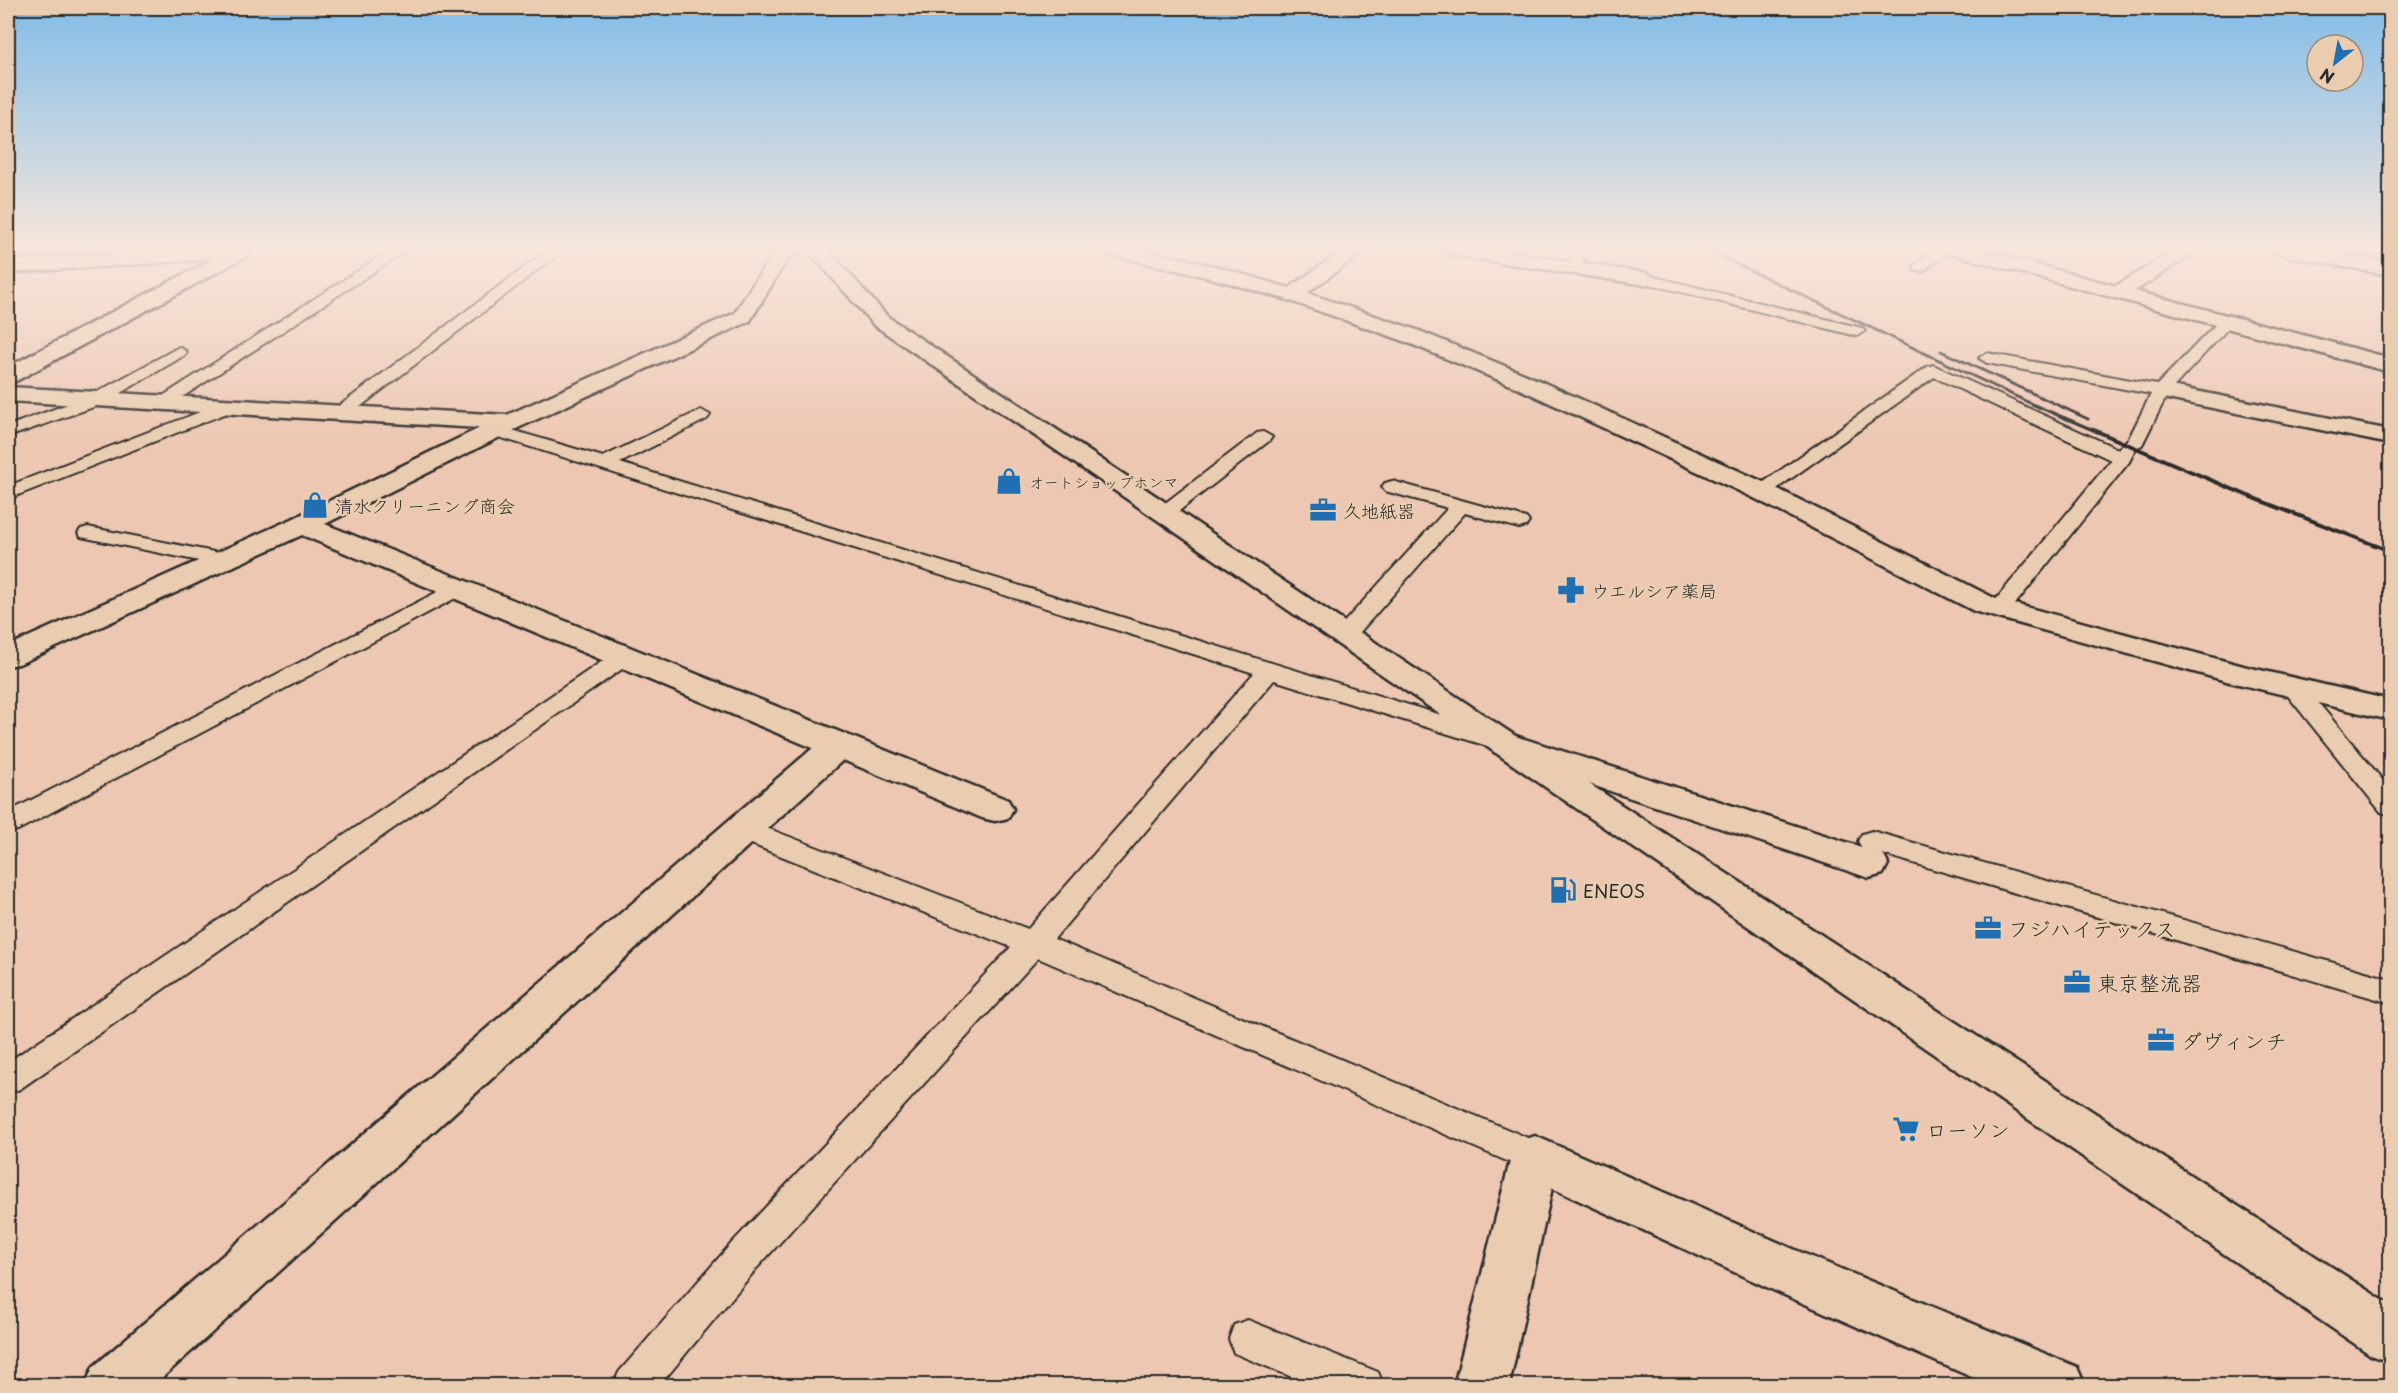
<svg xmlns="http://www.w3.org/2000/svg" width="2398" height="1393" font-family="'Playpen Sans','Klee One',sans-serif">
<rect width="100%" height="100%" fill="#edc7b2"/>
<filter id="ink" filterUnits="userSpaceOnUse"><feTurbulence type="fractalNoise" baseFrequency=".0167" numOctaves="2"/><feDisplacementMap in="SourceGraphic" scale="12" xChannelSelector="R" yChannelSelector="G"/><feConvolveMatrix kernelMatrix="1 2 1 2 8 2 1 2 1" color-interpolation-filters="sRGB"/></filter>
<g filter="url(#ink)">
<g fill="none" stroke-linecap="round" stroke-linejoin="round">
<polygon fill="#89c9e9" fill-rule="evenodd" points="2310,249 2390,251 2390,269 2324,258 2314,255"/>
<defs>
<g id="service">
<polygon points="392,249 409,249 167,407 155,407 152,403"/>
<polygon points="549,249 565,249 347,417 335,417 332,413 335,409"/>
<polygon points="1577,249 1592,249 1575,270 1565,270 1563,267"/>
<polygon points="1936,249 1952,249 1924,271 1914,271 1914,265"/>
<polygon points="1646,275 1862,328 1865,331 1857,336 1641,282 1641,276"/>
<polygon points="2226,317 2231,319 2234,322 2231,325 2168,393 2142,445 2136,448 2129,462 2008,613 1992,613 1989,608 2111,460 1934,377 1768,495 1754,495 1751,491 1927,367 1933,365 2118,449 2129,438 2151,394 1987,363 1979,358 1987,353 2157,385 2221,319"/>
<polygon points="179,347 187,352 185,355 102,404 8,437 8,426 90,396"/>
<polygon points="226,402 235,407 232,411 8,499 8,486"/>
<polygon points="701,410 710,415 707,419 620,463 1503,734 1507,740 1503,746 1494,748 1274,680 1054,939 1547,1146 1552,1157 1547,1168 1535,1172 1523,1168 1038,958 756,1269 659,1386 613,1386 619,1372 730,1245 1011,947 731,836 727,829 731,822 741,820 751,822 1028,929 1254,673 489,434 486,430 495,425 603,457"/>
<polygon points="1263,432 1272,437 1269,441 1170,518 1156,518 1153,514 1156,510 1257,433"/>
<polygon points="1392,481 1526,518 1529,522 1526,526 1519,528 1465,513 1353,640 1337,640 1334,635 1337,630 1448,508 1385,491 1382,487 1385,483"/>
<polygon points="88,527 224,554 231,556 234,560 231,564 224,566 81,537 78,533 81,529"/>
<polygon points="457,582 465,583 468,588 465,593 18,830 8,832 8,812"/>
<polygon points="624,650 632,652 636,657 632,662 20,1089 8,1093 8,1062 616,652"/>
<polygon points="2293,680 2301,682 2390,789 2390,815 2381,812 2281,687 2285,682"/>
<polygon points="1872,831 2390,979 2390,1003 1862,848 1858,841 1862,834"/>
<polygon points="1248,1320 1378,1372 1384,1386 1314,1386 1234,1353 1229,1339 1234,1325"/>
</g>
<g id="minor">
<polygon points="185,249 251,251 249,255 16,381 8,383 8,367 213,259 8,273 8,261"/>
<polygon points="778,249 800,249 786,261 750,321 520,427 325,524 1008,800 1013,809 1008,818 995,821 982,818 843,760 153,1386 85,1386 93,1367 813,748 302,535 19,664 8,666 8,646 292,519 480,428 8,401 8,387 507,415 735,313 770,257"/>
<path d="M1101 249C1165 249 1228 270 1289 288L1345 249H1367L1307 293 1417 330 1529 376 1770 485 1996 599 2247 667 2390 700V720L2230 682 1974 611 1752 497 1513 386 1401 340 1285 299 1211 278 1103 253Z"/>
<polygon points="1442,249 1490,249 1646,273 1656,279 1646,285 1451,255"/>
<polygon points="1946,249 1978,249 2116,286 2177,249 2200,249 2135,291 2390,358 2390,372 1948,253"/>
<polygon points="2272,249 2314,249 2390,263 2390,275 2281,255"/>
<polygon points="2161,384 2390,430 2390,444 2153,396 2149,391 2153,386"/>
<polygon points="1506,733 1883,854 1888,864 1883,874 1869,878 1494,752 1489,744 1494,736"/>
<polygon points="1535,1136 1807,1255 2077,1367 2085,1386 1992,1386 1771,1289 1552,1188 1509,1386 1454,1386 1511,1157 1518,1142"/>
</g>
<polygon id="tertiary" points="807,249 827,249 888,317 1514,735 2390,1305 2390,1362 2371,1355 874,325"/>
<polygon id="motorway" points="8,249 64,249 55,255 8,258"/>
</defs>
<use href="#service" stroke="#2b2b2b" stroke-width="4"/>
<use href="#minor" stroke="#2b2b2b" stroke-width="5"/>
<use href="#tertiary" stroke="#2b2b2b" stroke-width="5"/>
<use href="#motorway" stroke="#2b2b2b" stroke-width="5"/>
<use href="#service" fill="#eacdb1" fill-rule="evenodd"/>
<use href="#minor" fill="#eacdb1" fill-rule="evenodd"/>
<use href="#tertiary" fill="#eacdb1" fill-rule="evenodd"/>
<use href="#motorway" fill="#eacdb1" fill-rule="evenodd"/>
<g stroke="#2b2b2b" stroke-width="3">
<polyline points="1705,249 2034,405 2098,432"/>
<polyline points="1941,351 2088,419"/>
</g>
<polyline stroke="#2b2b2b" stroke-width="4" points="2094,430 2246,495 2390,551"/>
</g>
</g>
<linearGradient id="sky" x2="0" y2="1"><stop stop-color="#82bce8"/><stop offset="0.56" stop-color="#f7e6dc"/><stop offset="1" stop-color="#f7e6dc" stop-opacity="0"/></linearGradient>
<rect width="2398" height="444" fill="url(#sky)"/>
<defs>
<symbol id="shop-bare" viewBox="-9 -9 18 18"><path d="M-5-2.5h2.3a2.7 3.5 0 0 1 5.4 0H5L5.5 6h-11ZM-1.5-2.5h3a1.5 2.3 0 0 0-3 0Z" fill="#1f6fb2" stroke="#eacdb1" stroke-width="2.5" paint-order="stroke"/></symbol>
<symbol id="office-bare" viewBox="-9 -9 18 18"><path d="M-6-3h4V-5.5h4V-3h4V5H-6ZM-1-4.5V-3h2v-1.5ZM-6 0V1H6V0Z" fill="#1f6fb2" stroke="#eacdb1" stroke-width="2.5" paint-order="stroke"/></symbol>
<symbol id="pharmacy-bare" viewBox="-9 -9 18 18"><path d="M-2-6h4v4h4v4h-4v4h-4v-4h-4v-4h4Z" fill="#1f6fb2" stroke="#eacdb1" stroke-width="2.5" paint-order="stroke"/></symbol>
<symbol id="fuel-bare" viewBox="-9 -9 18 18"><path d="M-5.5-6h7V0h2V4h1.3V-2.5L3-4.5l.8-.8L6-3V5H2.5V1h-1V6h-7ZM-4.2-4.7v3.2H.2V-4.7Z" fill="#1f6fb2" stroke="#eacdb1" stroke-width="2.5" paint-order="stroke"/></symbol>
<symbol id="supermarket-bare" viewBox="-9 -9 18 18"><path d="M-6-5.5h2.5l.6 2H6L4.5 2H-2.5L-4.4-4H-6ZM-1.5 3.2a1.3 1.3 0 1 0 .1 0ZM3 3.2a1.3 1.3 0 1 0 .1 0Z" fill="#1f6fb2" stroke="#eacdb1" stroke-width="2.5" paint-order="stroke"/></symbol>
</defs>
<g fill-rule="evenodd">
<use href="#shop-bare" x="990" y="462" width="38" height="38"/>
<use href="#shop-bare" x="296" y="486" width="38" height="38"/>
<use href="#office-bare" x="1304" y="491" width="38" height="38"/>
<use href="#pharmacy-bare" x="1552" y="571" width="38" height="38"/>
<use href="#fuel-bare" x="1544" y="871" width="38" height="38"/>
<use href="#office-bare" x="1969" y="909" width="38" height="38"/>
<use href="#office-bare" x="2058" y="963" width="38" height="38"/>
<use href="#office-bare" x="2142" y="1021" width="38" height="38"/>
<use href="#supermarket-bare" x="1887" y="1110" width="38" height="38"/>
</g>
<g text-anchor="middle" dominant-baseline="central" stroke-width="5" stroke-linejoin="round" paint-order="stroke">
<g font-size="15" fill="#2b2b2b" stroke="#eacdb1" text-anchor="start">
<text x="1029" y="481">オートショップホンマ</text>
</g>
<g font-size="18" fill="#2b2b2b" stroke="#eacdb1" text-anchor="start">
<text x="335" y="505">清水クリーニング商会</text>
<text x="1343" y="510">久地紙器</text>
<text x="1591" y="590">ウエルシア薬局</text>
<text x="1583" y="890">ENEOS</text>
</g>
<g font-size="21" fill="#2b2b2b" stroke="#eacdb1" text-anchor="start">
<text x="2008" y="928">フジハイテックス</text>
<text x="2097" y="982">東京整流器</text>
<text x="2181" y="1040">ダヴィンチ</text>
<text x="1926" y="1129">ローソン</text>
</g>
</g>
<rect width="2398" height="1393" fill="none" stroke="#eacdb1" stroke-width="30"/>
<rect x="15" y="15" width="2368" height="1363" fill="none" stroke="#2b2b2b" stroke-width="2" filter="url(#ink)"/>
<g transform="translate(2335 63) rotate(211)"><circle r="28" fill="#eacdb1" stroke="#9e8c7b" stroke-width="1.5"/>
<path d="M0-4.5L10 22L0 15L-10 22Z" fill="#1f6fb2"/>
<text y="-9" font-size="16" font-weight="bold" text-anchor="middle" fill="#2b2b2b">N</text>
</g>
</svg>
